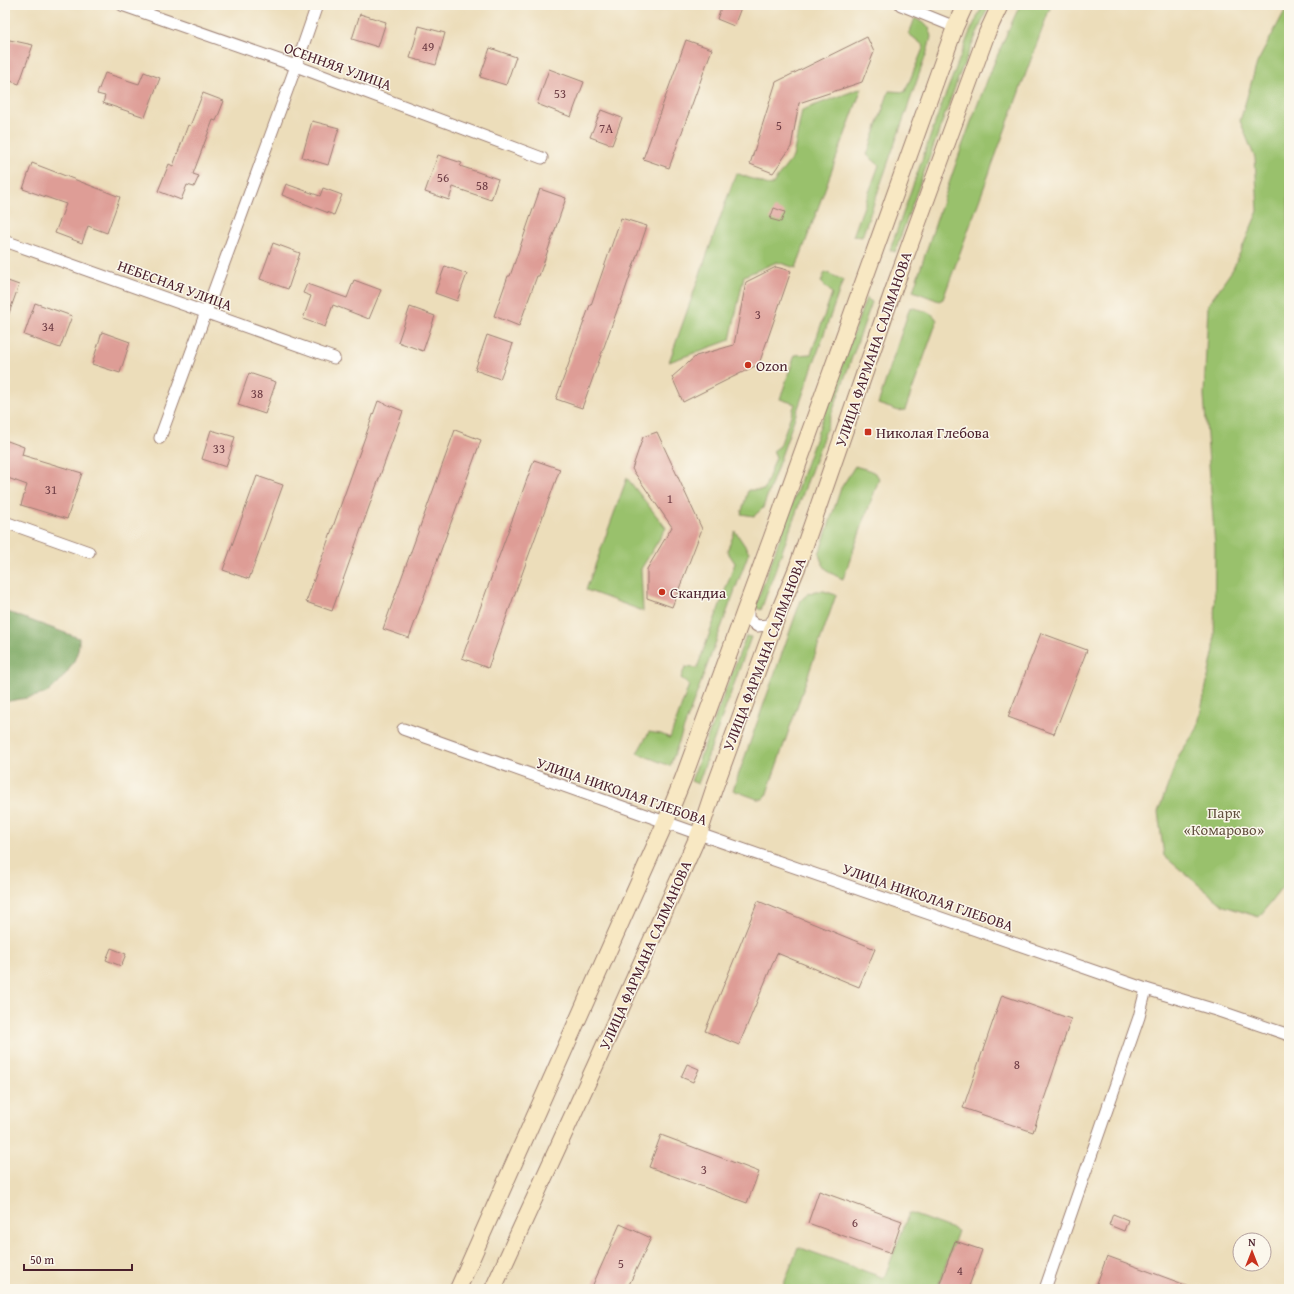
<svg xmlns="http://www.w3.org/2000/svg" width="1294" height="1294" font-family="'Gentium Book Plus',serif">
<rect width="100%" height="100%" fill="#fbf7ec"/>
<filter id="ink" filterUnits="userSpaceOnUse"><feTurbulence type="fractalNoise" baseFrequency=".025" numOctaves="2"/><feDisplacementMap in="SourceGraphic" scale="8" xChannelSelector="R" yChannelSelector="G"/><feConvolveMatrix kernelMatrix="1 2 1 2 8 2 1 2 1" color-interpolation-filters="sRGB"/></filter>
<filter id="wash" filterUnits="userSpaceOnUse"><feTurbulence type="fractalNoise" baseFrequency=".012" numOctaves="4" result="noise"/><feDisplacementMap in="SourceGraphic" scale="16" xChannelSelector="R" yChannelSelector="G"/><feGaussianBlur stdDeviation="0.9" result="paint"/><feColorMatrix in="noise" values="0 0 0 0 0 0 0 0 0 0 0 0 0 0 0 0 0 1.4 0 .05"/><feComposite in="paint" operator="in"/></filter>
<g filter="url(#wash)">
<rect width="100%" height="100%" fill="#ecddba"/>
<g fill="#99c16c" stroke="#72704c">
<polygon points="983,5 989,5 959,76 895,252 890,250 940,109 969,34"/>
<path d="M1020 5H1051L943 299 939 301 913 291C945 195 976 97 1020 5Z"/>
<polygon points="1288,5 1289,879 1259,917 1224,906 1164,856 1158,812 1179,755 1197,729 1214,649 1215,547 1204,395 1208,305 1233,269 1258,211 1255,158 1240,121 1257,63"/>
<polygon points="915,18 929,27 931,37 928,49 862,237 853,236 879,165 867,155 889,91 905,92 924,46 909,34"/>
<polygon points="862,88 796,268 777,262 744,276 730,340 669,362 736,173 771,186 793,157 802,110"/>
<polygon points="825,272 843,280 763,508 754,516 741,514 748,490 764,490 776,457 773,451 780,446 795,404 780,399 795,355 811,354 832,293 821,282"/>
<polygon points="866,298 872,302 761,610 755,607"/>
<path d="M910 307C919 310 934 311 937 321L905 410 899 411 878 404Z"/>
<path d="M855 466C863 469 877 470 879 479L843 579C829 573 823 569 819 554L841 488Z"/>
<polygon points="627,478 666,528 641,569 643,611 586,590"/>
<polygon points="735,531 749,552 670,766 637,753 649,732 661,734 670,738 689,685 681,678 685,667 697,668 735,563 727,551"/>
<polygon points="815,591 824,591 836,595 766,796 763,799 757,799 733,790 801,600 808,594"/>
<polygon points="746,636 751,637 698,784 691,781"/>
<polygon points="909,1213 958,1231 937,1289 782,1289 798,1247 884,1278"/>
</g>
<path fill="#7aa760" stroke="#626346" d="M5 611 79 638C80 656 70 669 59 682 56 684 53 688 50 691 41 697 17 699 5 702Z"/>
<g id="blocks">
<g fill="#de9d96">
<polygon points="722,5 742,5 734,26 717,19"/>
<polygon points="360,14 386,22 378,47 352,39"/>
<polygon points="419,26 445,33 436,65 410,58"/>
<polygon points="867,37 874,52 862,82 799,103 791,147 773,173 750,164 776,82"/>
<polygon points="5,39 33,45 19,84 5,79"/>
<polygon points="686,40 712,49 669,168 643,159"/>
<polygon points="490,48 516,57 506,85 480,77"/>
<polygon points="549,69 584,82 571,117 537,104"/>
<polygon points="144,72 160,78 145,117 103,103 105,96 97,94 105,73 139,84"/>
<polygon points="203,93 224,101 216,121 213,120 193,174 199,176 194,187 187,185 181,200 158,191 169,164 173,166 188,125 190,126"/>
<polygon points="601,110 622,118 612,145 590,137"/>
<polygon points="312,121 339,128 328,165 302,157"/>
<polygon points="438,155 462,163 460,166 498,179 491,200 453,187 449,200 425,192"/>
<polygon points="32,163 120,197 107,233 88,226 82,243 55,233 66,204 23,189"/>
<polygon points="286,184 320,196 323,188 342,195 334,215 282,195"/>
<polygon points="540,189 566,198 539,276 537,276 519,326 494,316 508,276 510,276"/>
<polygon points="774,208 785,212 781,222 770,219"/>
<polygon points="621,218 647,226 620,305 619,305 582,408 556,399 590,305 591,305"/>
<polygon points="273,243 300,253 288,289 260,279"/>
<polygon points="445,266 467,274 457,301 435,293"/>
<polygon points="776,267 791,271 759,364 683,402 672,377 696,356 734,345 746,282"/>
<polygon points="5,280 19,285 7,319 5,319"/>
<polygon points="354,280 381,290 369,319 333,305 325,327 303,319 311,296 303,293 307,284 347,298"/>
<polygon points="35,303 72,316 60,348 24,335"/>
<polygon points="410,307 435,316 423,351 398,342"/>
<polygon points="102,332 130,342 120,373 92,364"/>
<polygon points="487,335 513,344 500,379 475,370"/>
<polygon points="249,373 276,382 265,414 238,405"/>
<polygon points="378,401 403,411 332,611 306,602"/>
<polygon points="211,430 235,437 226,467 202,459"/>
<polygon points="455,430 481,440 409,638 383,629"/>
<polygon points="657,432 702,529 672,607 647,598 647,569 672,527 632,469 643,437"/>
<polygon points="5,440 24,447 22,455 82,473 67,519 21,505 27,485 5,477"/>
<polygon points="534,460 560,469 488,668 462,658"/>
<polygon points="257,476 283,485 249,579 223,570"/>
<polygon points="1041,633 1087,650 1054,734 1008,717"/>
<polygon points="758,901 875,949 859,987 777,953 739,1045 705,1031"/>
<polygon points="111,948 126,954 121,966 106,960"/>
<polygon points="1002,995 1071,1019 1033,1132 963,1108"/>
<polygon points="687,1064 699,1069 693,1082 681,1077"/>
<polygon points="661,1135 759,1172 747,1203 649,1167"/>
<polygon points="819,1191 902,1221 891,1253 808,1223"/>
<polygon points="1113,1214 1128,1220 1124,1231 1109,1225"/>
<polygon points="620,1224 651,1238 627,1289 591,1289"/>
<polygon points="955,1241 982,1250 968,1289 938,1289"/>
<polygon points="1107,1256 1194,1288 1194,1289 1095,1289"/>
</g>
</g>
</g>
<g filter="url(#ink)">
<use href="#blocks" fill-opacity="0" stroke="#9b7e72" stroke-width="1"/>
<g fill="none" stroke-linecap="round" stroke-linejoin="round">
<defs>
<g id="street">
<polyline points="122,5 296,66 542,158"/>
<polyline points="901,5 955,27"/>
<polyline points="5,241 334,358"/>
<polyline points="160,438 296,66 317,5"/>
<polyline points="5,522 89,552"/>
<polyline points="748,606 748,619 757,626 768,625 776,617"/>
<polyline points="403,729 699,834 1146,989 1219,1011 1289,1035"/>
<polyline points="1045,1289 1139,1017 1146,989"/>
</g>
<g id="secondary">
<polyline points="458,1289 666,821 683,779 772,537 955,27 965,5"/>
<polyline points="493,1289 596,1064 699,834 714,789 778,614 797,568 893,291 987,33 1000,5"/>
</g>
</defs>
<use href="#street" stroke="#9b7e72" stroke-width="13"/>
<use href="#secondary" stroke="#9b7e72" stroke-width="18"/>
<use href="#street" stroke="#fff" stroke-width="11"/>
<use href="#secondary" stroke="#f8e8c3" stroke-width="16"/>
</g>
</g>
<g fill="#c8321e" stroke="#fbf7ec" stroke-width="1.5">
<circle cx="748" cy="365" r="4"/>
<rect x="864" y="428" width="8" height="8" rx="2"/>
<circle cx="662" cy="592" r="4"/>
</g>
<g text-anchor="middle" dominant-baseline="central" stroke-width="3" stroke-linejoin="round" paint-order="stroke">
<g font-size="13" fill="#6f3e46">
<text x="428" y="46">49</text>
<text x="560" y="93">53</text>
<text x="779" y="125">5</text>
<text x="606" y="128">7А</text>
<text x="443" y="177">56</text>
<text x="482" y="185">58</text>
<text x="758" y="314">3</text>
<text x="48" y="326">34</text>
<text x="257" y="393">38</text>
<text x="219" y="448">33</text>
<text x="51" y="489">31</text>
<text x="670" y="498">1</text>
<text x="1017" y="1064">8</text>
<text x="704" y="1169">3</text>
<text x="855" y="1222">6</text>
<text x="621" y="1263">5</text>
<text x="960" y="1270">4</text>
</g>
<g font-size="15" fill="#4a1f2b" stroke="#fbf7ec">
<text transform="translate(338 66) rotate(20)">ОСЕННЯЯ УЛИЦА</text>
<text transform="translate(175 285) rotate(20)">НЕБЕСНАЯ УЛИЦА</text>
<text transform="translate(873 349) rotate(-71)">УЛИЦА ФАРМАНА САЛМАНОВА</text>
<text transform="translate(764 654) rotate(-69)">УЛИЦА ФАРМАНА САЛМАНОВА</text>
<text transform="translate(622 791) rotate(19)">УЛИЦА НИКОЛАЯ ГЛЕБОВА</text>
<text transform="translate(928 897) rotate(19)">УЛИЦА НИКОЛАЯ ГЛЕБОВА</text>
<text transform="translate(645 955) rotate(-66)">УЛИЦА ФАРМАНА САЛМАНОВА</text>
</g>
<g font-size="15" fill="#4a1f2b" stroke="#fbf7ec" text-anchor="start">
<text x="756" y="365">Ozon</text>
<text x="876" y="432">Николая Глебова</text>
<text x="670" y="592">Скандиа</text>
</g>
<g font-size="15" fill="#62503e" stroke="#fbf7ec">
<text x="1224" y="812">Парк<tspan x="1224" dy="17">«Комарово»</tspan></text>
</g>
</g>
<rect width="1294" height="1294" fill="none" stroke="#fbf7ec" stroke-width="20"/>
<g transform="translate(1252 1252)"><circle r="19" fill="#fbf7ec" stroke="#b4a19f"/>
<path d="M0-3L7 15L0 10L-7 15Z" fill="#c8321e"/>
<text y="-6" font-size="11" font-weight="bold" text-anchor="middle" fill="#4a1f2b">N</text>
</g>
<path d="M24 1264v6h108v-6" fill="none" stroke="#4a1f2b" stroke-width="2"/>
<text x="30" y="1264" font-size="12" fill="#4a1f2b" stroke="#fbf7ec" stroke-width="3" paint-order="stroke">50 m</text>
</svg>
